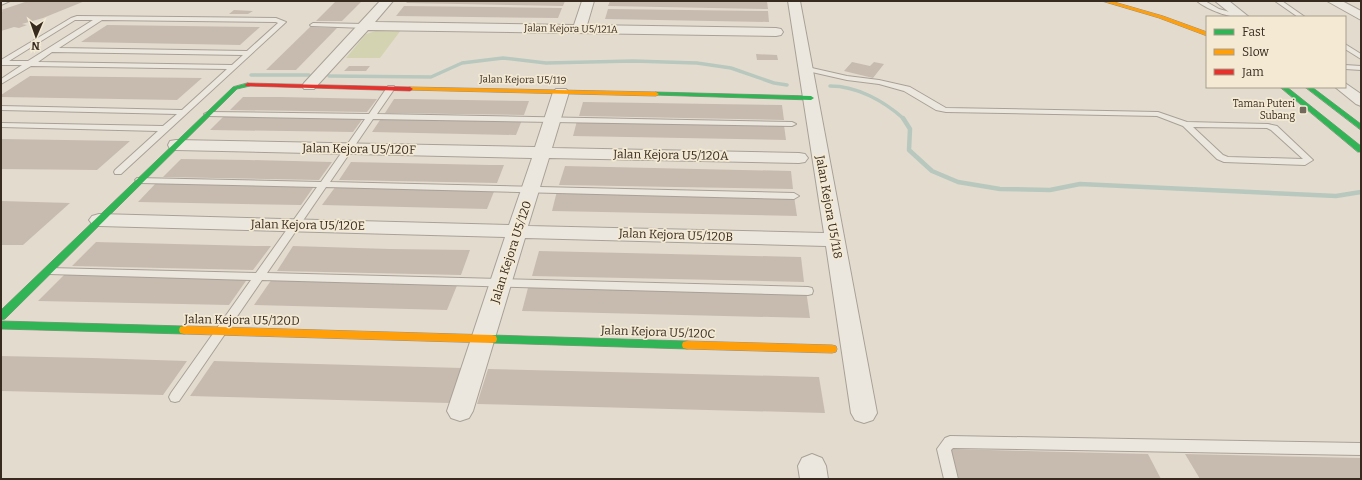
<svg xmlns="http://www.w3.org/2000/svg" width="1362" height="480" font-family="Bitter,serif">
<rect width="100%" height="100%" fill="#e3dcce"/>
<polygon fill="#d3d2b1" points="379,30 401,30 380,58 346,58 366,34"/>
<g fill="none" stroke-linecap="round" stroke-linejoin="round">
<g stroke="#b8c8be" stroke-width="3.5">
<polyline points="251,75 309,75"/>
<polyline points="329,76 431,77 462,63 503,58 546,63 633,61 697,63 731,68 774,83 787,85"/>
<path d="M830 86C857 86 884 101 904 119"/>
</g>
<polyline stroke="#b8c8be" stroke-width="4.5" points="903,118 910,129 909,150 932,171 958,182 1000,189 1050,190 1080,184 1336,196 1361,192"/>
</g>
<g fill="#c7bbaf">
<polygon points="28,1 30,2 85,1 43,18 22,24 27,25 19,28 14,27 1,31 1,12 3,11 1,10"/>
<polygon points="336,1 362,1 342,21 316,21"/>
<polygon points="408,1 565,1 563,6 406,3"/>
<polygon points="610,1 767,1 768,9 608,6"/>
<polygon points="404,6 493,7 562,8 558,18 396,16"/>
<polygon points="608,9 768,11 769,22 605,19"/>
<polygon points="234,10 253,11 248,14 229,14"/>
<polygon points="107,25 260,27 240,45 81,42"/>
<polygon points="310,27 337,28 296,70 266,70"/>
<polygon points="756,54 777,55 778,60 757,60"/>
<polygon points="852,62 870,66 874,62 884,64 873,78 844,71"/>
<polygon points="349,66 370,66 366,71 344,71"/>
<polygon points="30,76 202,78 177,100 1,97 1,95"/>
<polygon points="243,97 280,97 377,99 367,112 230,110"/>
<polygon points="394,99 407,99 529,101 524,115 385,113"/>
<polygon points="583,102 782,105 784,120 579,116"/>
<polygon points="225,115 364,117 353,132 210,130"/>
<polygon points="382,117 522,120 516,135 372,132"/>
<polygon points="577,121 784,125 786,140 573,136"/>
<polygon points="1,139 130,141 97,170 1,169"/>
<polygon points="181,159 249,160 332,162 319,180 163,177"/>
<polygon points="351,162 490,165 504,165 497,183 339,180"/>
<polygon points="565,166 791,171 793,189 559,185"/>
<polygon points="157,182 315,185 301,205 138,202"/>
<polygon points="336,186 495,189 487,209 322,205"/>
<polygon points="557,191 794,196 797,216 552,211"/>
<polygon points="1,201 70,203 23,245 1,245"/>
<polygon points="96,242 255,246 271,246 253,270 72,266"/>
<polygon points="293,246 390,249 470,250 461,275 277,271"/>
<polygon points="539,251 801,257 804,282 532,276"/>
<polygon points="65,274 248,278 229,305 38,301"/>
<polygon points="272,279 458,283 447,310 254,305"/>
<polygon points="529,284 806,290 810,318 522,311"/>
<polygon points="1,356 93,358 187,361 163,395 123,394 1,391"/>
<polygon points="214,361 462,368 450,403 190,396"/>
<polygon points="488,369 819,377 825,413 477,404"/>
<polygon points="950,449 1148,454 1161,479 959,479"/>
<polygon points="1185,454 1361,458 1361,479 1200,479"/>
</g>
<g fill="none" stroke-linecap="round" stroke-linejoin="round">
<defs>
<g id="lane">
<polygon points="1,1 10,1 1,5"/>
<path d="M1197 1H1205L1219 9 1244 16C1233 20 1206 9 1197 1Z"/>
<polygon points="1275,1 1282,1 1305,17 1298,17"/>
<path d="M77 16 276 18 286 22 121 174H115L114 172 115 170 158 131 1 127V123L163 126 177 114 1 110V106L182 110 227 69 31 66 1 84V79L22 65H1V60L71 18ZM75 20H93L28 61H9ZM102 20 276 22 278 23 247 51 59 48ZM52 52 243 55 232 65 38 62Z"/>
<polygon points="313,23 365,24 368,26 365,28 311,26 310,25"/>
<polygon points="1345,44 1361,54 1361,59 1345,49"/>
<polygon points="1345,65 1361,66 1361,70 1345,69"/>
<path d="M803 66 847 76 879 80 910 87 946 108 1158 112 1187 122 1268 124 1277 126 1313 160 1305 165 1224 162 1217 159 1183 126 1157 116 946 112 936 110 904 91 879 84 847 80 803 70ZM1193 127 1267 128 1271 130 1303 159 1228 157 1223 155Z"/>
<polygon points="388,86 394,86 395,88 377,114 792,122 796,124 792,126 373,119 330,182 794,193 799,196 794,199 326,187 267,273 808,287 812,288 813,291 812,294 808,295 262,280 179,401 175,402 171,401 169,397 171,393 251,280 49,274 44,271 49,268 256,273 317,187 140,183 135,180 137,178 321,182 365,119 208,116 204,114 208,112 369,114"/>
<polygon points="950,436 1361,443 1361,455 953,448 951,450 958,479 944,479 937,449 945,438"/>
</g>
<g id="street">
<polygon points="380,1 393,1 375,22 574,25 582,1 594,1 587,25 776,28 781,29 783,32 781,35 776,36 368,30 314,89 304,89 302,86 304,83"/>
<polygon points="788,1 800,1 877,413 873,420 864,423 855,420 851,413 826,246 525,238 473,411 469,418 460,421 451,418 447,411 505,237 99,226 92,224 89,220 92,216 99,214 509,225 532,158 176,150 170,149 168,145 170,141 176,140 535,147 553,92 556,89 566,89 569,92 552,148 799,153 805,154 808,158 805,162 799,163 549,158 528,226 824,233"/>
<polygon points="1215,1 1229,1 1249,17 1235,17"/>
<polygon points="1327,1 1342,1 1361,11 1361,20"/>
<polygon points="1345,83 1361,94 1361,106 1356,104 1335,87 1345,87"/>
<polygon points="812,454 822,458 826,466 828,479 800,479 798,466 802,458"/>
</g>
<g id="fast">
<polygon points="248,83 251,85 250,86 237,89 5,319 1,320 1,310 233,87"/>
<polygon points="1280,87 1287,87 1361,146 1361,152 1358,152"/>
<polygon points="1305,87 1312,87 1361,124 1361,130"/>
<polygon points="656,92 811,96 814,98 811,100 654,95 653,94"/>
<polygon points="1,321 184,326 188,327 189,330 188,333 184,334 1,329"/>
<polygon points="492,335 687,341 691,342 692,345 691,348 687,349 492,343 488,342 487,339 488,336"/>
</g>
<g id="slow">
<polygon points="1102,1 1111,1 1163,16 1207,32 1207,36 1159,18"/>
<polygon points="410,87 656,92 659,94 656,96 408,90 408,88"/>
<polygon points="184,326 492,335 496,336 497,339 496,342 492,343 184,334 180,333 179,330 180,327"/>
<polygon points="687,341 832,345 836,346 837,349 836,352 832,353 687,349 683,348 682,345 683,342"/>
</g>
<polygon id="jam" points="248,83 410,87 413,89 410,91 246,86 245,85"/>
</defs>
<use href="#lane" stroke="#a8a197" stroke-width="2"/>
<use href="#street" stroke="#a8a197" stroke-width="2"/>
<use href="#fast" stroke="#989186" stroke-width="1"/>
<use href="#slow" stroke="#989186" stroke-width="1"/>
<use href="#jam" stroke="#989186" stroke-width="1"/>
<use href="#lane" fill="#ece7de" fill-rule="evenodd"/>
<use href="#street" fill="#ece7de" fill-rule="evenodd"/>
<use href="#fast" fill="#30b455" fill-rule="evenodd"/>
<use href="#slow" fill="#ff9f0a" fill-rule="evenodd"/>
<use href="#jam" fill="#e5322d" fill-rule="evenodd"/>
</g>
<rect fill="#73685c" stroke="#f4ead4" stroke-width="1.5" x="1299" y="106" width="8" height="8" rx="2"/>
<g text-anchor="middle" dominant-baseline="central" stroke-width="3.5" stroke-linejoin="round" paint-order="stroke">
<g font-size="10" fill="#372a1f" stroke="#f4ead4">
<text transform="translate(571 29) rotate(1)">Jalan Kejora U5/121A</text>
<text transform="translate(523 80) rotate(1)">Jalan Kejora U5/119</text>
</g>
<g font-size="10" fill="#372a1f" stroke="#f4ead4" text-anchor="end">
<text x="1295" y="104">Taman Puteri<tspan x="1295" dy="12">Subang</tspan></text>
</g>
<g font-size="12" fill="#372a1f" stroke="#f4ead4">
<text transform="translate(359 149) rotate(1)">Jalan Kejora U5/120F</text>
<text transform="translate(671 155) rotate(1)">Jalan Kejora U5/120A</text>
<text transform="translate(829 207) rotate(80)">Jalan Kejora U5/118</text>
<text transform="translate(308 225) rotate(1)">Jalan Kejora U5/120E</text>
<text transform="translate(676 235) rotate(2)">Jalan Kejora U5/120B</text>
<text transform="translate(511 252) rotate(-72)">Jalan Kejora U5/120</text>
<text transform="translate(242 320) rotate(1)">Jalan Kejora U5/120D</text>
<text transform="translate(658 332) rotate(2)">Jalan Kejora U5/120C</text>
</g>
</g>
<rect width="1362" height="480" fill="none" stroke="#372a1f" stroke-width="4"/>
<rect x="1206" y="16" width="140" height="72" fill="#f4ead4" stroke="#a89d8c"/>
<rect x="1214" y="29" width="20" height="6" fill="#30b455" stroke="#a89d8c"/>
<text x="1242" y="36" font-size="12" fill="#372a1f">Fast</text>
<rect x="1214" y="49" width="20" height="6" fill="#ff9f0a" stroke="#a89d8c"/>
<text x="1242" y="56" font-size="12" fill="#372a1f">Slow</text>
<rect x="1214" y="69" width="20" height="6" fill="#e5322d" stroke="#a89d8c"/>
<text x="1242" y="76" font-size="12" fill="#372a1f">Jam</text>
<g transform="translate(36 36) rotate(182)" stroke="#f4ead4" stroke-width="3" paint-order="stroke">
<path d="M0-3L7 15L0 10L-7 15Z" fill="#372a1f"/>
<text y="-6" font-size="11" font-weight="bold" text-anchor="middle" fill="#372a1f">N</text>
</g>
</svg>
